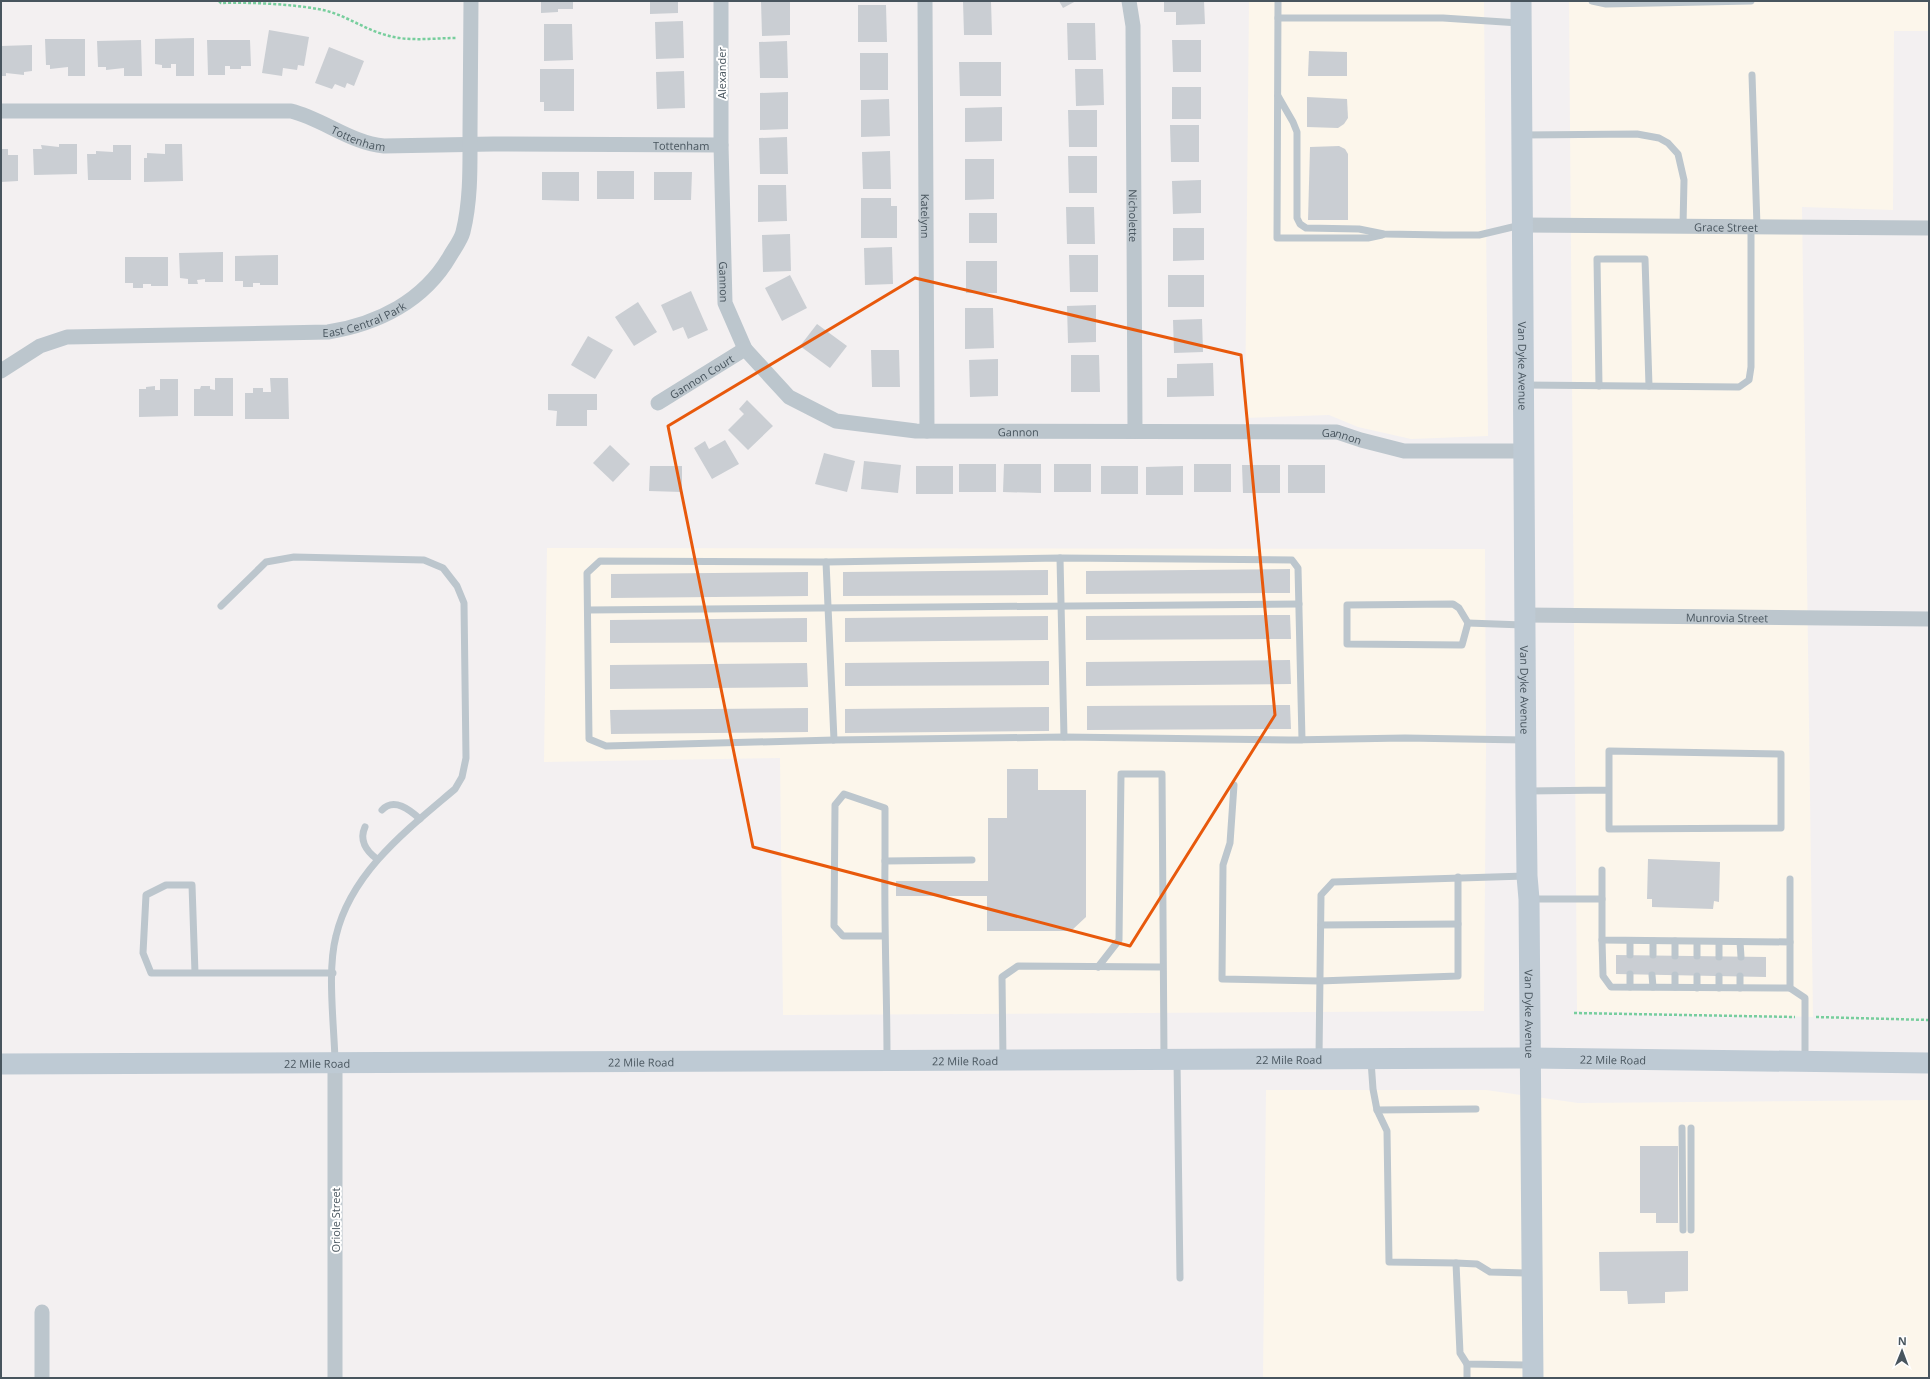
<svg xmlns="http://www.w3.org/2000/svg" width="1930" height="1379" font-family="'Open Sans',sans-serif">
<rect width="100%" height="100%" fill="#f3f0f1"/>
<g fill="#fcf6eb">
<polygon points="1249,1 1484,1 1488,436 1411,439 1358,427 1329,415 1245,418"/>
<polygon points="1569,1 1929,1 1929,31 1894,31 1893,210 1802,207 1813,1017 1577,1011"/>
<polygon points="547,548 1485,549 1486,748 1484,1011 783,1015 780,758 544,762"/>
<polygon points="1266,1090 1486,1090 1578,1103 1929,1100 1929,1378 1263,1378"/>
</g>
<g fill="#caced3">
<polygon points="541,1 573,1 573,9 558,9 558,12 541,13"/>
<polygon points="650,1 678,1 678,13 650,14"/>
<polygon points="761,1 790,1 790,35 762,36"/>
<polygon points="963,1 991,1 992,35 964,35"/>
<polygon points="1059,1 1076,1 1063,8"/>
<polygon points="1164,1 1204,1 1205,24 1176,25 1176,12 1164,12"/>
<polygon points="858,5 886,5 887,42 858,42"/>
<polygon points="683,21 684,58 656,59 655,22"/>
<polygon points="1067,23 1095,23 1096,60 1068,60"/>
<polygon points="544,24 572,24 573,60 544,61"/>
<polygon points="269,30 309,37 304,66 298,65 297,70 283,68 282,76 262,73"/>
<polygon points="194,38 194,76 176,76 176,64 171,64 171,68 162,68 162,65 155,64 155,39"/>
<polygon points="45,39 85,39 85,76 68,76 68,67 50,69 50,65 46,65"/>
<polygon points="141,40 142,76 124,76 124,68 106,70 106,67 98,67 97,41"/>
<polygon points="207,40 250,40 251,66 241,66 241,69 230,69 230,66 225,66 225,75 208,75"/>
<polygon points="1172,40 1201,40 1201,72 1173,72"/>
<polygon points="787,41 788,78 760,78 759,42"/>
<polygon points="32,45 32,71 24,72 24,75 6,73 6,76 1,76 1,46"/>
<polygon points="329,47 364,61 354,86 347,83 345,88 335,84 332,89 315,83"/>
<polygon points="1309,51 1347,52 1347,76 1308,76"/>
<rect x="860" y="53" width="28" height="37"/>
<polygon points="959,62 1001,62 1001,96 960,96"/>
<polygon points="540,69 574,69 574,111 544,111 544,102 540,102"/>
<polygon points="1075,69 1103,69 1104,105 1076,106"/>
<polygon points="684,71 685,108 657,109 656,72"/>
<rect x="1172" y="87" width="29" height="32"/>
<polygon points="788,92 788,129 760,130 760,93"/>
<polygon points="1307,97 1347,99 1348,118 1344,124 1338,128 1307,127"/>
<polygon points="889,99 890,136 861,137 861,100"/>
<polygon points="1002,107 1002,141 965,142 965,108"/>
<polygon points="1068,110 1097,110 1097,147 1069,147"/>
<polygon points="1170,125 1199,125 1199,162 1171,162"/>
<polygon points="787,137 788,174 760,174 759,138"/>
<polygon points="59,144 77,144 77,174 34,175 33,149 42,149 41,145 59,147"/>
<polygon points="165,144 182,144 183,181 144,182 144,158 147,158 147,153 165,154"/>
<polygon points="113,145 131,145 131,180 88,180 87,154 96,154 96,151 113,152"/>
<polygon points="1339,146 1345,149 1348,154 1348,220 1308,220 1310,147"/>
<polygon points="1,149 8,149 8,155 18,155 18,181 1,182"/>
<polygon points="890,151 891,189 863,189 862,152"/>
<polygon points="1068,156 1097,156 1097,193 1069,193"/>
<polygon points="965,159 994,159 994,199 965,200"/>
<rect x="597" y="171" width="37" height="28"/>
<polygon points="542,172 579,172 579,201 542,200"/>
<polygon points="654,172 692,172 691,200 654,200"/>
<polygon points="1201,180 1201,213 1173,214 1172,181"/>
<polygon points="758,185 786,185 787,221 758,222"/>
<polygon points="861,198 891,198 891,206 897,206 897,238 861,238"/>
<polygon points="1066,207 1094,207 1095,244 1067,244"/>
<rect x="969" y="213" width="28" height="30"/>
<polygon points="1173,228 1204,228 1204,260 1173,261"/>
<polygon points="790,234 791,271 763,272 762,235"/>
<polygon points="892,247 893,284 865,285 864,248"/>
<polygon points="223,252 223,282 205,282 205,279 197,280 198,284 188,284 188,279 180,278 179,253"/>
<polygon points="278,255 278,285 260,285 260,283 253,283 253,287 243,287 243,281 235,281 235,256"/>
<polygon points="1069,255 1098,255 1098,292 1070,292"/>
<polygon points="125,257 168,257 168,286 151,286 151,284 143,284 143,288 133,288 133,283 125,283"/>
<rect x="966" y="261" width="31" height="32"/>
<polygon points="790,275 807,308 782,321 765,288"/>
<rect x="1168" y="275" width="36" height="32"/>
<polygon points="691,291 708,330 688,339 683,327 673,331 661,305"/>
<polygon points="638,302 657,332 634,346 615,317"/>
<polygon points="1096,305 1096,342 1068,343 1067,306"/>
<polygon points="965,308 993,308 994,348 965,349"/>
<polygon points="1202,319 1203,352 1174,353 1173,320"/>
<polygon points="817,324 847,346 830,368 800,346"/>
<polygon points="588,336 613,350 595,379 571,365"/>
<polygon points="871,350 899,350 900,387 872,387"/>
<polygon points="1071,355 1099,355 1100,392 1071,392"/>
<polygon points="998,359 998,396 970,397 969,360"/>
<polygon points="1213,363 1214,396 1167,397 1167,378 1177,378 1177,364"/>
<polygon points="215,378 233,378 233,416 194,416 194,389 200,389 201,386 210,386 210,389 215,390"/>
<polygon points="270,378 288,378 289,419 245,419 245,393 253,393 253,388 263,388 263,392 271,392"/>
<polygon points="160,379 178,379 178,416 139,417 139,389 146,389 146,387 155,386 155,390 160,390"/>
<polygon points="548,394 597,394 597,410 587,410 587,426 556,426 557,411 548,410"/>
<polygon points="747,400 773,426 748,450 728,430 744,414 739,409"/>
<polygon points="725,440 739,464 712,479 694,448 705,441 709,449"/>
<polygon points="610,445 630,464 613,482 593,463"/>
<polygon points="824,453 855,461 847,492 815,484"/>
<polygon points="864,461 901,465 898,493 861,489"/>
<rect x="959" y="464" width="37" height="28"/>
<polygon points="1004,464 1041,464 1041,493 1003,492"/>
<rect x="1054" y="464" width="37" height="28"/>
<rect x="1194" y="464" width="37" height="28"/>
<polygon points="1242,465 1280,465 1280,493 1243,493"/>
<rect x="1288" y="465" width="37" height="28"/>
<polygon points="650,466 682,466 682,492 649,491"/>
<rect x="916" y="466" width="37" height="28"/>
<rect x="1101" y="466" width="37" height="28"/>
<polygon points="1183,466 1183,495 1146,495 1146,467"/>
<polygon points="1290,569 1290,593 1086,594 1086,571"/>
<polygon points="1048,570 1048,595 843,596 843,572"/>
<polygon points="808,572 808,596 611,598 611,574"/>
<polygon points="1290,615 1291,639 1086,640 1086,616"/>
<polygon points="1048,616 1048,640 845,642 845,618"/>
<polygon points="807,618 807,642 610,643 610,620"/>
<polygon points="1290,660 1291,684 1086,686 1086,662"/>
<polygon points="1049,661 1049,685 845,686 845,663"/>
<polygon points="807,663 808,687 610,689 610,665"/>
<polygon points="1290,705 1291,729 1087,730 1087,706"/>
<polygon points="1049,707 1049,731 845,733 845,709"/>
<polygon points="808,708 808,732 611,734 610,710"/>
<polygon points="1007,769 1038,769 1038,790 1086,790 1086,917 1071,931 987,931 987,896 896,896 896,881 988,881 988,818 1007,818"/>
<polygon points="1648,859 1720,862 1719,902 1714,901 1713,909 1652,907 1652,899 1647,899"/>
<polygon points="1616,955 1766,957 1766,977 1616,974"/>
<polygon points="1640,1146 1678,1146 1678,1223 1656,1223 1656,1213 1640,1213"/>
<polygon points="1688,1251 1688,1291 1665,1292 1665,1303 1628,1304 1627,1291 1600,1291 1599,1252"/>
</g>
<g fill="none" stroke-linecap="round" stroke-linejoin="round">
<g stroke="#77ce9d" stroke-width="2.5" stroke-dasharray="3 2" stroke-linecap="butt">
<path d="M219 1 221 3C250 2 290 4 318 9 343 13 363 29 386 35 408 42 433 38 456 38"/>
<polyline points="1574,1013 1795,1017"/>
<polyline points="1816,1017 1929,1020"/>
</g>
<g stroke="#bcc6cd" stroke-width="7">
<polyline points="1278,1 1277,238 1368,238 1382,235"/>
<polyline points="1592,1 1606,4 1751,1"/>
<polyline points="1278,18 1443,18 1519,23"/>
<polyline points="1752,75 1757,226"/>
<polyline points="1278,96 1293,122 1297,132 1297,218 1300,224 1306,228 1359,229 1384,234 1444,235 1479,235 1521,225"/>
<polyline points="1524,135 1637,134 1659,138 1668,143 1678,154 1684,180 1683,226"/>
<polyline points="1525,385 1739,387 1749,380 1751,367 1751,226"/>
<polyline points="1599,386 1597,259 1645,259 1649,386"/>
<polyline points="1060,558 1064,737"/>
<polyline points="826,562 834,740"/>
<polygon points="1453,604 1459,608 1468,623 1462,645 1347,644 1347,605"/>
<path d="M221 606 266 562 294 557 424 560 443 568 457 586 464 603 466 758 462 777 455 789C408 829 351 872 336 936 327 970 334 1024 335 1060"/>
<polyline points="588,610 1299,604"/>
<polyline points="1468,623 1523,625"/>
<polyline points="1302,740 1298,568 1292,560 1060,558 826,562 600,561 587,573 589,739 606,746 834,740 1064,737 1289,740 1405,738 1524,740"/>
<polyline points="1234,785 1230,843 1223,865 1222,979 1319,981 1458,976 1458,877"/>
<polyline points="1528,791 1609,790 1609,751 1781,754 1781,828 1609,829 1609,790"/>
<path d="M382 810C394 797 410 810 420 819"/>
<path d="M365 827C359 840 366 851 377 859"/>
<polyline points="1602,870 1602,899"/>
<polyline points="1790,879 1790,942"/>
<polyline points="1530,899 1602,899 1602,940 1790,942 1790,988 1805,998 1805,1061"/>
<polyline points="1321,925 1458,924"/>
<polyline points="884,936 843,936 834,926 835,805 844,794 885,808 885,861"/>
<polyline points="1602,940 1603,976 1611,987 1790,988"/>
<polyline points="1675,941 1675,956"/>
<polyline points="1740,942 1741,957"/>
<polyline points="1630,955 1630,941"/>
<polyline points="1653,955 1653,941"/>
<polyline points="1697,956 1697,942"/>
<polyline points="1719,957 1719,942"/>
<polyline points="1098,967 1119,940 1121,774 1162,774 1164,1057"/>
<polyline points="195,973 192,885 166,885 146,895 143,953 151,973 333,973"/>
<polyline points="1652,975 1653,987"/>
<polyline points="1697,976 1697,988"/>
<polyline points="1630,987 1630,974"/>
<polyline points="1675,987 1675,975"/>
<polyline points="1719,988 1719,976"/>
<polyline points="1740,988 1740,976"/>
<polyline points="1319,1057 1321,895 1333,882 1525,876"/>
<path d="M887 1058C887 992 884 926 885 861L972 860"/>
<polyline points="1003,1059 1002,977 1018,966 1162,967"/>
<polyline points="1177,1061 1180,1278"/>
<polyline points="1371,1061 1373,1089 1377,1110 1387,1131 1389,1262 1456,1263"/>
<polyline points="1377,1110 1476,1109"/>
<polyline points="1682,1128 1683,1230"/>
<polyline points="1691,1128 1691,1230"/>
<polyline points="1467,1364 1467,1378"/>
<polyline points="1531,1365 1467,1364 1460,1353 1456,1263 1477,1264 1490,1272 1531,1273"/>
</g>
<g stroke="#bcc6cd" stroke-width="15">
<path id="s1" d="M721 1V145L725 303 745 349 789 397 836 421 916 431 1337 432 1361 440 1404 451H1525"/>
<path id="s2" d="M925 1 927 431"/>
<path id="s3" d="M1129 1 1133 26 1135 431"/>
<path id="s4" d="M1 111H291C323 119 351 143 384 146L493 144 721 145"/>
<path id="s5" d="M1523 225 1929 228"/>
<path id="s6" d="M1 371 40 346 67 337 328 332C378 324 424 301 450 256 454 249 461 240 463 232 471 200 470 165 470 132 470 88 471 45 471 1"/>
<path id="s7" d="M658 403 745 349"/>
<path id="s8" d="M1525 615 1929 619"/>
<polyline points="42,1378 42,1312"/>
<polyline points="335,1378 335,1063"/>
</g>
<g stroke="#becad4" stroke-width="21">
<path id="s9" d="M1521 1 1526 791 1527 876 1529 899 1533 1378"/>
<path id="s10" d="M1 1064 1530 1058 1929 1063"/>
</g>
</g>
<path fill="none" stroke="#e8590c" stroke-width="3" stroke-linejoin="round" d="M915 278 1241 355 1275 715 1130 946 753 847 668 426Z"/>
<g text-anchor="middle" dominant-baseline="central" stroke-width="4" stroke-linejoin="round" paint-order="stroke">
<g font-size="11" fill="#48555e" stroke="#fff">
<text transform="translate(721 73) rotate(-90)">Alexander</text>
<text stroke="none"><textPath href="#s4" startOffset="363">Tottenham</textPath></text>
<text stroke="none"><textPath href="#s4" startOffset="687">Tottenham</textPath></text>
<text stroke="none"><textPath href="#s2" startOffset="215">Katelynn</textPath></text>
<text stroke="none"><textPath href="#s3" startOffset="215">Nicholette</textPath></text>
<text stroke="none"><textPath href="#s5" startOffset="203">Grace Street</textPath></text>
<text stroke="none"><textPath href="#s1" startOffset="281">Gannon</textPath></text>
<text stroke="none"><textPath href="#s6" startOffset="374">East Central Park</textPath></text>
<text stroke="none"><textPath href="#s9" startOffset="365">Van Dyke Avenue</textPath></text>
<text stroke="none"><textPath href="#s7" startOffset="51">Gannon Court</textPath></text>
<text stroke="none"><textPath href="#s1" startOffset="653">Gannon</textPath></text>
<text stroke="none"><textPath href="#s1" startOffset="977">Gannon</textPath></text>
<text stroke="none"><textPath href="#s8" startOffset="202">Munrovia Street</textPath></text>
<text stroke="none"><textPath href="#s9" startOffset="689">Van Dyke Avenue</textPath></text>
<text stroke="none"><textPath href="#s9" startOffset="1013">Van Dyke Avenue</textPath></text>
<text stroke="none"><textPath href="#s10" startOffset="1288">22 Mile Road</textPath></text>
<text stroke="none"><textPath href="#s10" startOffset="1612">22 Mile Road</textPath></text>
<text stroke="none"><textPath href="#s10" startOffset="964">22 Mile Road</textPath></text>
<text stroke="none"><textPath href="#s10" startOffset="640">22 Mile Road</textPath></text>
<text stroke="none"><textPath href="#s10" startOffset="316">22 Mile Road</textPath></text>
<text transform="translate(335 1220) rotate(-90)">Oriole Street</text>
</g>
</g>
<rect width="1930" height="1379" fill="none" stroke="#48555e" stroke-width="4"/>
<g transform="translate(1902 1351) rotate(1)" stroke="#ffffff" stroke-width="3" paint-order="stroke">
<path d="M0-3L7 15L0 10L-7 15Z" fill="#48555e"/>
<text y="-6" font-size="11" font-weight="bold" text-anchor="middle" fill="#48555e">N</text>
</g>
</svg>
